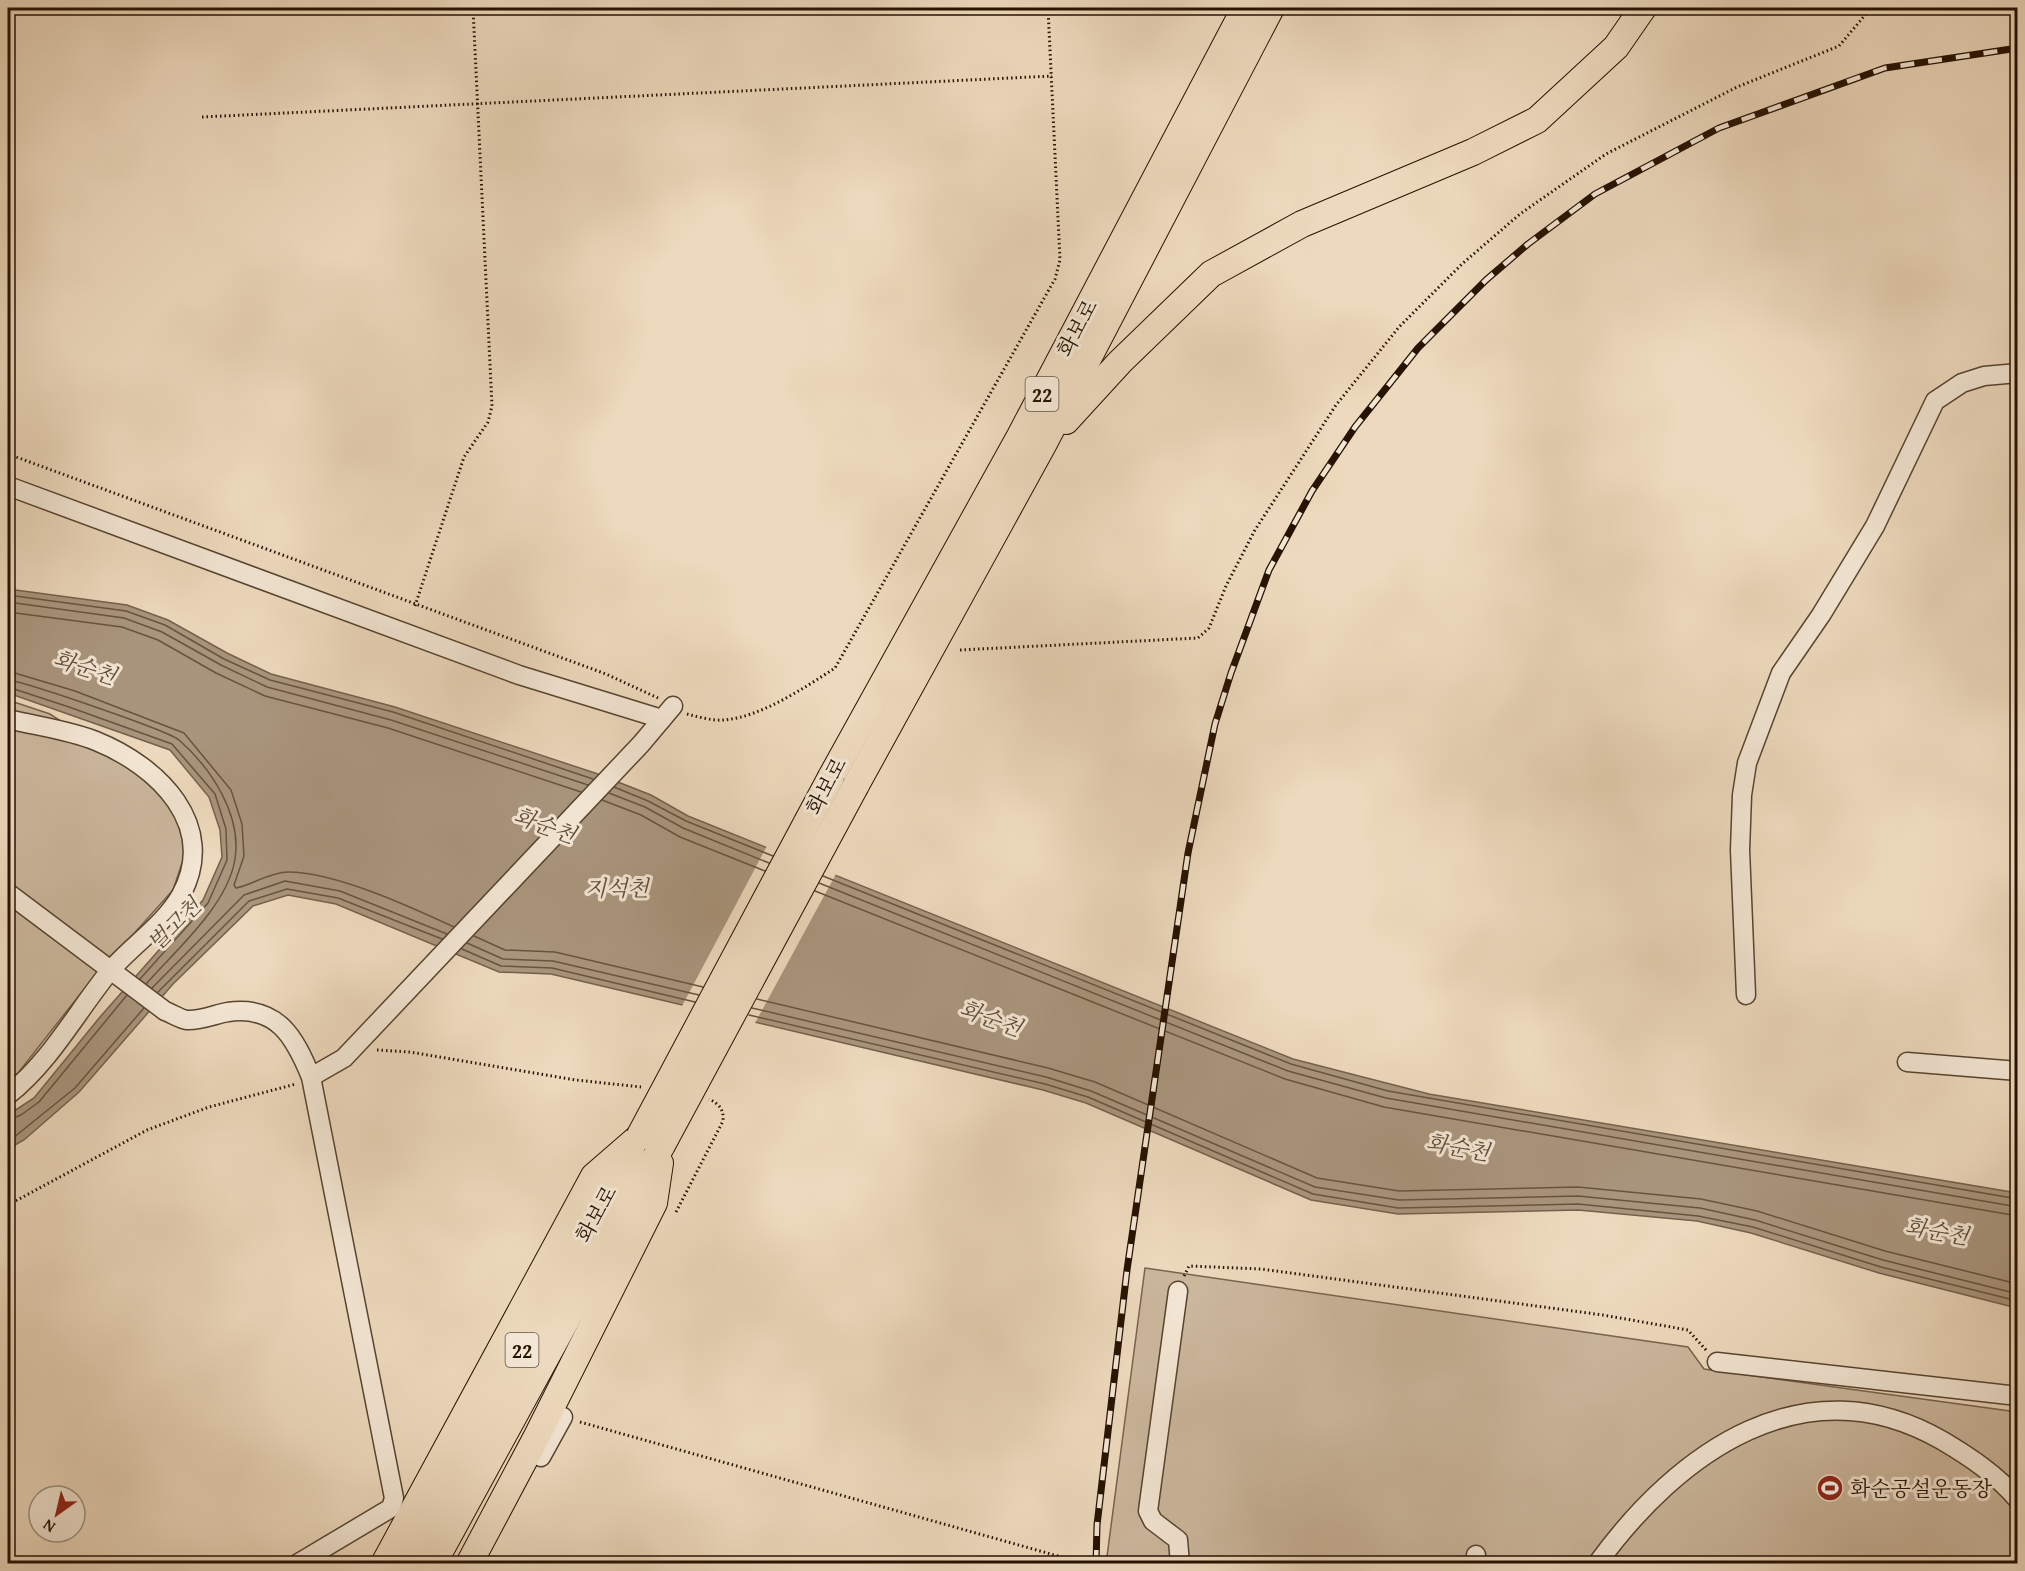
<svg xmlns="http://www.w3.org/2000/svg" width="2025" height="1571" font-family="'Gentium Book Plus','Noto Serif KR',serif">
<rect width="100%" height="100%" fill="#edd9bd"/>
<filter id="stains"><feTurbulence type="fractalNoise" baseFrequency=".00333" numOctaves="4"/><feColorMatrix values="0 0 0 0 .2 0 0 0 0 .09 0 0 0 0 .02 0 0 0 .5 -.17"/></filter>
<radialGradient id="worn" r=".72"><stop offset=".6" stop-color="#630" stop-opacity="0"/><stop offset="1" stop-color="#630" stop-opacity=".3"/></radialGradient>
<g fill="#cbb79d" stroke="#78644e" stroke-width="1.5">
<polygon points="8,700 50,714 150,780 181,819 185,854 173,890 85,988 18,1073 8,1080"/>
<polygon points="1145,1268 1688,1347 1704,1369 2017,1412 2017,1563 1106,1564"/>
</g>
<polygon fill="#a9957d" stroke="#74614b" stroke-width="1.5" points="8,589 127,605 168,620 227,653 271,674 395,707 595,773 651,795 688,816 1293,1059 1429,1094 2017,1193 2017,1308 1879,1273 1751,1233 1697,1221 1578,1210 1398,1214 1311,1200 1086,1103 1043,1090 551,974 499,972 336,904 288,895 253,906 173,984 79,1092 24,1140 8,1149 8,1115 34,1098 100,1017 203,900 222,857 220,830 209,797 170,750 8,693"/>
<polygon fill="#edd9bd" points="768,844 837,872 754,1025 681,1008"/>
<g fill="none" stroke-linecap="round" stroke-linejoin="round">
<g stroke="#67543e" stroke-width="1.5">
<polyline points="8,595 126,611 165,625 224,659 270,680 393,712 593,779"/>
<polyline points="8,602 124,618 162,632 221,665 267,687 391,720 588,785"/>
<polyline points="8,612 122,627 158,640 216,673 265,696 388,728 581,792"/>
<path d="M8 671 75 691 184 733 231 790 242 824 244 856 234 885 236 888C252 885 270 872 288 872 335 872 411 907 454 927"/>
<path d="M8 680C23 681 169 731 179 740 211 768 242 815 235 859 228 905 176 950 146 984"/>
<polyline points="8,687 69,707 172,744 215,794 226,829 227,860 208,903 140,979"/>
<polyline points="614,787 648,801 686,821 773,856"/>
<polyline points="609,793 645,807 683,828 769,863"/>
<polyline points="602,800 641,815 680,837 765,871"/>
<polyline points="823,876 1291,1064 1388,1091 2018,1199"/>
<polyline points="819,883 1288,1071 1386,1098 2018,1207"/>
<polyline points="815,891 1285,1079 1384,1107 2018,1216"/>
<polyline points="474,936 505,950 555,952 703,987"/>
<polyline points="467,943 503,959 553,961 699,995"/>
<polyline points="462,949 501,966 552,968 695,1002"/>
<polyline points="152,988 244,895 285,881 340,891 447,934"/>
<polyline points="158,992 249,901 287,889 338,898 442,939"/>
<polyline points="757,999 1048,1068 1095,1082 1317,1178 1399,1191 1578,1187 1701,1199 1757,1211 1885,1251 2018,1284"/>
<polyline points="752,1008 1046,1077 1091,1091 1315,1187 1399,1200 1578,1196 1700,1208 1755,1220 1883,1260 2018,1294"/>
<polyline points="749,1015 1045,1084 1088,1097 1313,1194 1398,1208 1578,1204 1698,1216 1753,1227 1881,1267 2018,1301"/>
<polyline points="8,1120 21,1115 39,1102 127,995"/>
<polyline points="8,1142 75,1088 144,1008"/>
</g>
<defs>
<g id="minor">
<polyline points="8,486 519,675 662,719"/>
<path d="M8 719C36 726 69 730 96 741 158 766 219 825 181 895 164 925 131 946 109 972 76 1013 50 1062 8 1095"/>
<path d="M8 893 165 1011C171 1013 180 1019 187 1020 200 1021 216 1014 228 1012 278 1005 295 1038 311 1077L394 1498 391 1508 297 1564"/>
<polyline points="1746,995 1740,850 1742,795 1747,763 1781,673 1821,615 1875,526 1935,401 1962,383 1984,376 2018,373"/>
<polyline points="1907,1062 2018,1071"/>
<polyline points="311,1077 344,1058 641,744 673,706"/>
<polyline points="1178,1291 1148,1511 1153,1521 1178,1540 1180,1564"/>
<polyline points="1717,1362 2018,1396"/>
<polyline points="529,1451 541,1457 563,1417"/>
<polyline points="1475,1564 1476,1555"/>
<path d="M1597 1564C1678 1452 1805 1361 1943 1441 1970 1457 1997 1475 2018 1500"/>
</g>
<g id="highway">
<polyline points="1066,421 1120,362 1211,274 1302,224 1473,152 1537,120 1616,47 1643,8"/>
<polyline points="831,777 1020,436 1245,8"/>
<polyline points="856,785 1043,445 1271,8"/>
<polyline points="384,1564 594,1176 639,1137"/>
<polyline points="405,1564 631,1150"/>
<polyline points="433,1564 662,1145"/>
<polyline points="469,1564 537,1436 654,1203 660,1163"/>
</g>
</defs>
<use href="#minor" stroke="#57442f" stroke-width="21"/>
<use href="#highway" stroke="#251200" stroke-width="28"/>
<g stroke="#251200" stroke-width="3" stroke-dasharray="1.5 3" stroke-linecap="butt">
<polyline points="202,117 1052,76"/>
<polyline points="8,454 606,674 658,698"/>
<polyline points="415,606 464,457 488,422 492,406 473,8"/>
<polyline points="960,650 1198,638 1209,628 1226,586 1255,530 1336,405 1399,327 1462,264 1520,214 1606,154 1737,87 1839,46 1871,8"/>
<path d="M687 714C699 717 712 721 724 720 761 717 804 688 835 668L1055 279 1060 260 1048 8"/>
<polyline points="377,1050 410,1052 576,1080 641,1087"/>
<polyline points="8,1205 147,1130 209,1107 296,1084"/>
<path d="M676 1212 723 1121C724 1109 719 1104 709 1099"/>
<polyline points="1184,1276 1189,1266 1261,1269 1603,1315 1688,1330 1706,1350"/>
<polyline points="580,1422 1065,1558 1064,1564"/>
</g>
<use href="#minor" stroke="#f3e6d4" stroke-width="18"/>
<use href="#highway" stroke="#edd9bd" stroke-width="26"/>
<defs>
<polyline id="rail" points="1096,1564 1097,1525 1127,1270 1188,853 1215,724 1231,673 1269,570 1312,491 1355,427 1418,348 1486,280 1528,244 1595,194 1719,128 1885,68 2018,48"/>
</defs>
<use href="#rail" stroke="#251200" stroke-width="7"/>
<use href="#rail" stroke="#f3e6d4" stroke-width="4.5" stroke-dasharray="14" stroke-linecap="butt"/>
<defs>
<g id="highway-bridge">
<polyline points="639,1137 831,777"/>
<polyline points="662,1145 856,785"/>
</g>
</defs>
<use href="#highway-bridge" stroke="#251200" stroke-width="28" stroke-linecap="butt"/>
<use href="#highway-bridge" stroke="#edd9bd" stroke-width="26"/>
</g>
<defs>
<symbol id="stadium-disc" viewBox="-11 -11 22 22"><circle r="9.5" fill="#8f2418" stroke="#f3e6d4"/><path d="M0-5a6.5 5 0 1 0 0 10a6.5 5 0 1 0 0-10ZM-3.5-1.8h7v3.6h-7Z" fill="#fff"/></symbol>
</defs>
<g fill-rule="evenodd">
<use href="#stadium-disc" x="1815" y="1473" width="30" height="30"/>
</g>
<g text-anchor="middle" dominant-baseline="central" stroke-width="6" stroke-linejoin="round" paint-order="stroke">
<g fill="#f3e6d4" stroke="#635240" stroke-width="1.5">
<rect x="1025.5" y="377" width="33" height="34" rx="4.5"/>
<rect x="505.5" y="1333" width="33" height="34" rx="4.5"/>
</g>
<g font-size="20" font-weight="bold" fill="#251200">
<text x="1042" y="394">22</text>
<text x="522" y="1350">22</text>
</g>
<g font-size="21" fill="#251200" stroke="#f3e6d4">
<text transform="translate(1077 328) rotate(-62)">화보로</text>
<text transform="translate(826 786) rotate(-62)">화보로</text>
<text transform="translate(596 1214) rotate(-61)">화보로</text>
</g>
<g font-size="21" fill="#251200" stroke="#f3e6d4" text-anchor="start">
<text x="1850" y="1488">화순공설운동장</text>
</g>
<g font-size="22" font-style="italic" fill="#604d38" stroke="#f3e6d4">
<text transform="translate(85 667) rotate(18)">화순천</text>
<text transform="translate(545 825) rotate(20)">화순천</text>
<text x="617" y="888">지석천</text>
<text transform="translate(174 924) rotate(-45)">벌고천</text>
<text transform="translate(991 1018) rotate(20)">화순천</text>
<text transform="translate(1458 1147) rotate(10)">화순천</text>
<text transform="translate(1937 1231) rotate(10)">화순천</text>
</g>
</g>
<rect width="2025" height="1571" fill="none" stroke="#edd9bd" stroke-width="30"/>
<rect x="9" y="9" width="2007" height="1553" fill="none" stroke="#251200" stroke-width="3"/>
<rect x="15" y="15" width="1995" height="1541" fill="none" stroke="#251200" stroke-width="1.5"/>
<g transform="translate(57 1514) rotate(214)"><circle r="28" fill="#f3e6d4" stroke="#a1917f" stroke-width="1.5"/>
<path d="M0-4.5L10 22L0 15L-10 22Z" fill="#8f2418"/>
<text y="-9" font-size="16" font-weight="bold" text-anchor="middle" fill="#251200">N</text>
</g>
<rect width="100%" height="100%" filter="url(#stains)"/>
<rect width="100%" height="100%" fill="url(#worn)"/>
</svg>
